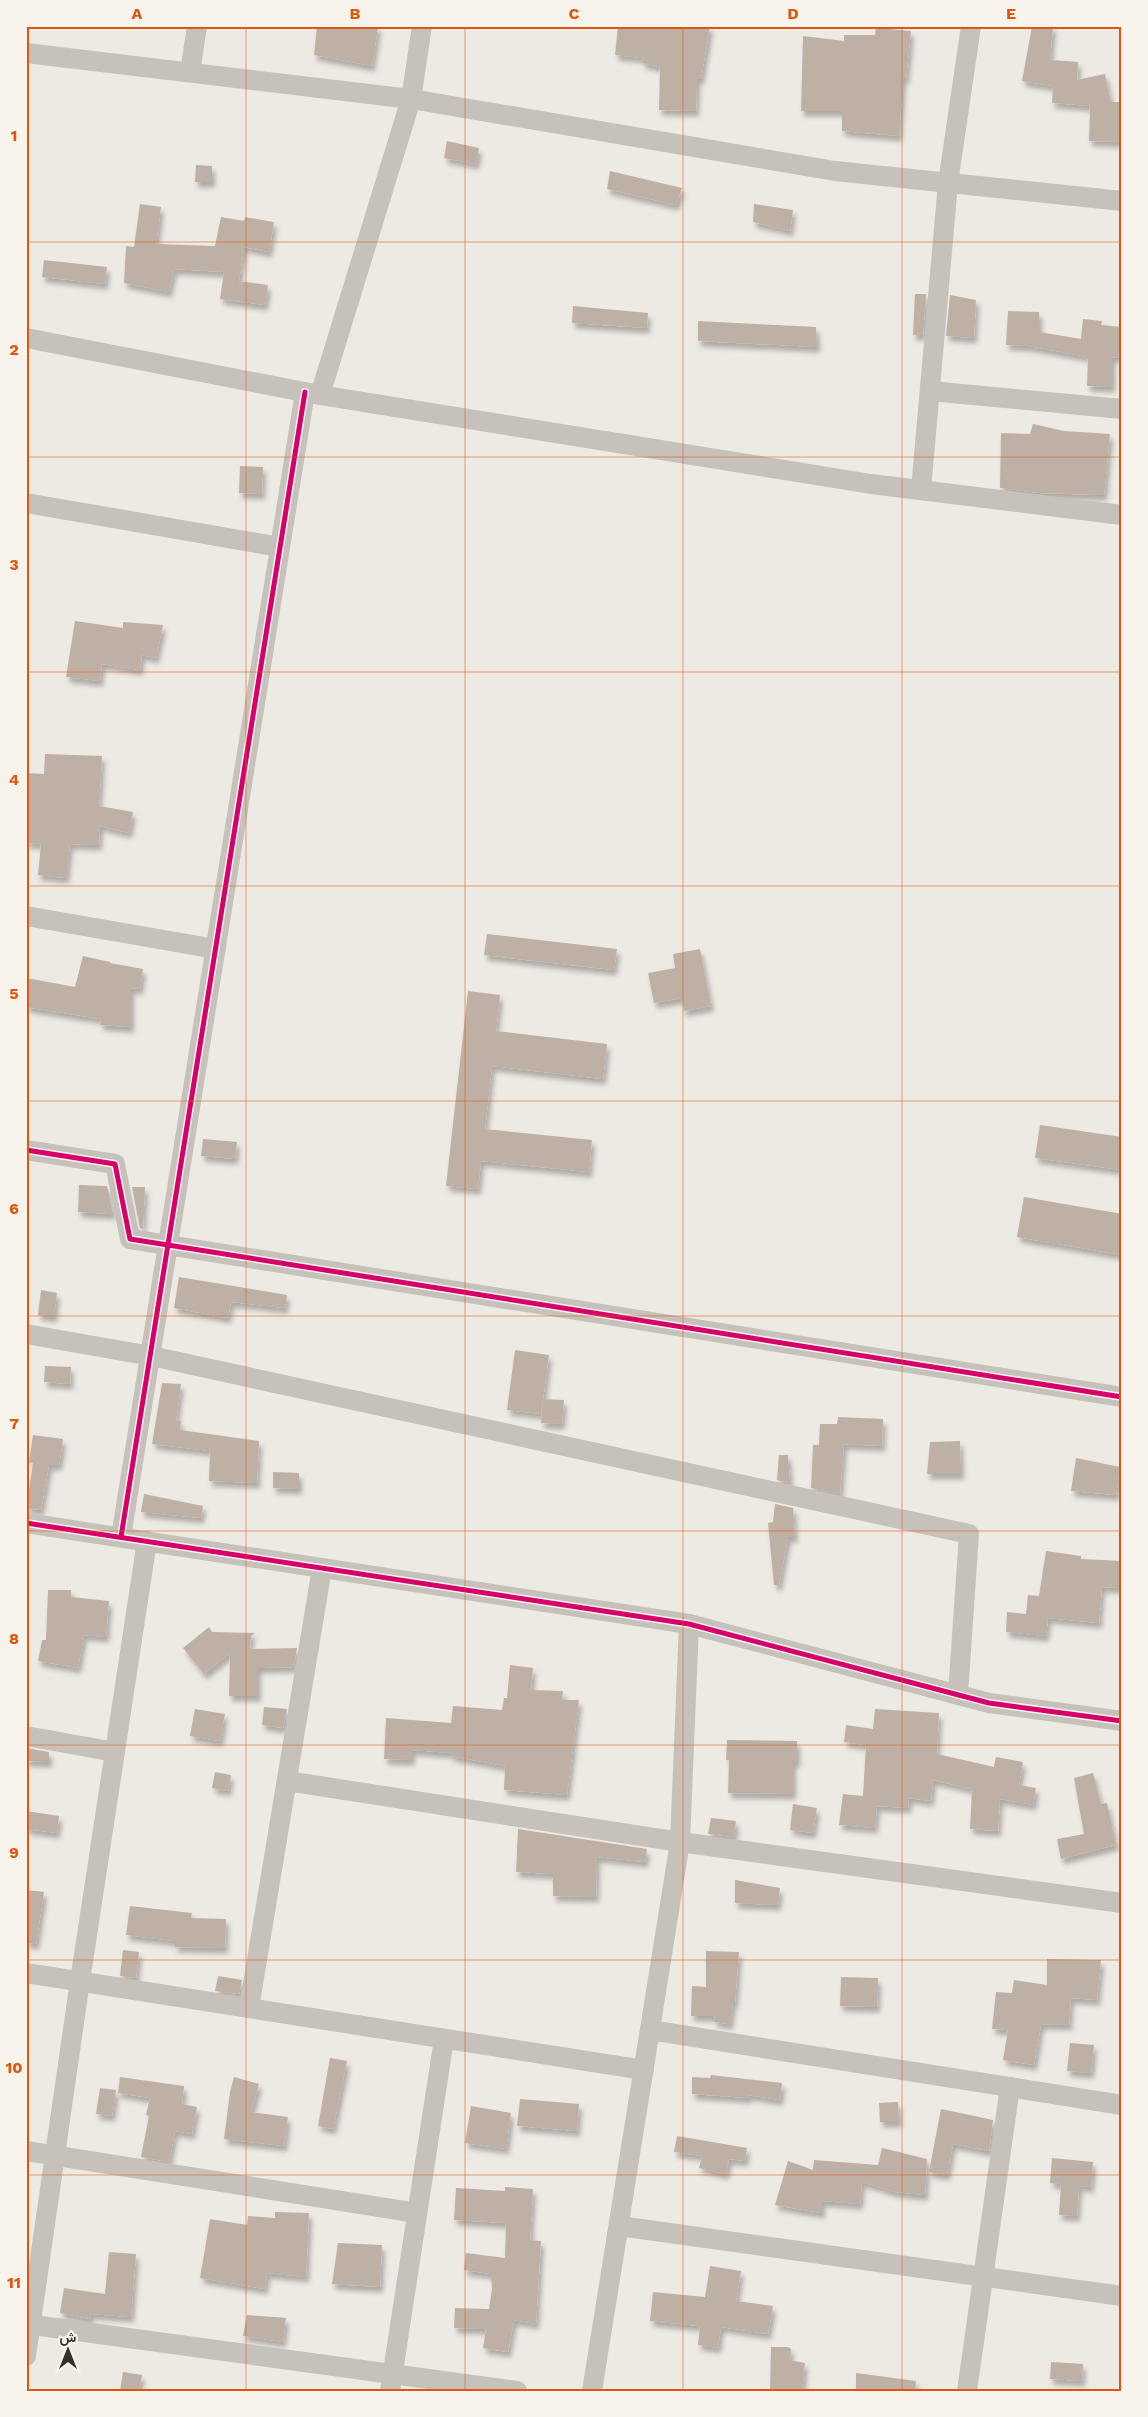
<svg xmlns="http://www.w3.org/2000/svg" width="1148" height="2417" font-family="'Work Sans',Vazirmatn,sans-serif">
<defs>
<filter id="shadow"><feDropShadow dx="3" dy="5.5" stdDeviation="2.5" flood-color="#0004"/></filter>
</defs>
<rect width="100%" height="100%" fill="#ede9e3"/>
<g fill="#bfb0a6" filter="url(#shadow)">
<polygon points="317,26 378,26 372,66 314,55"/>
<polygon points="618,26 710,26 701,79 697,79 696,111 659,110 660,67 642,63 643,58 615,55"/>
<polygon points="1032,26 1053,26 1050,60 1078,62 1077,80 1105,74 1111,102 1121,102 1120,142 1089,141 1090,106 1052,103 1053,86 1022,81"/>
<polygon points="876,28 911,31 906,78 903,78 899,136 842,131 842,111 801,111 803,36 844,41 844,35 875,35"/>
<polygon points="447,141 479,148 476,164 444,158"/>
<polygon points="196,165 212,166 212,182 195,182"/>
<polygon points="610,171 682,188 676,205 607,189"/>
<polygon points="140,204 161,207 156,244 215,246 221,217 244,221 245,217 274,222 269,252 244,247 239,281 268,285 265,305 220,299 224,272 174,269 169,292 124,283 126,246 134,247"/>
<polygon points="754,204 793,210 790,231 753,222"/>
<polygon points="44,260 107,267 105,284 42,277"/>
<polygon points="915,294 926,294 923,335 913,335"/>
<polygon points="950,295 976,300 974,338 946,336"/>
<polygon points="573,306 648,313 647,328 572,323"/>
<polygon points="1008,311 1039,312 1039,332 1081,339 1083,319 1102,321 1101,325 1122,327 1122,344 1118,358 1112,357 1112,387 1087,386 1088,357 1029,346 1006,345"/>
<polygon points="698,321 816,327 817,347 698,341"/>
<polygon points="1033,424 1064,431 1110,434 1104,495 1039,493 1000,488 1001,433 1030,434"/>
<polygon points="240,466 263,467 262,494 239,493"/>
<polygon points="75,621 123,628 123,622 163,625 156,658 142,655 140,670 102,664 100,681 66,677"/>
<polygon points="45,754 102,756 99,806 133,812 129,833 100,826 99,845 70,844 66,878 38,875 41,844 26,843 26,773 44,774"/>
<polygon points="487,934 617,949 614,970 484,955"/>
<polygon points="700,949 711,1006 684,1011 682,998 654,1003 648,973 675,968 673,954"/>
<polygon points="83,956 110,962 110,963 143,969 140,989 131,988 131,1027 100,1025 101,1019 26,1007 26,978 75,987"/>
<polygon points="468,991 500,995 496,1031 607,1044 603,1079 492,1066 485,1129 592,1140 589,1172 481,1161 478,1189 446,1186"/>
<polygon points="1040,1125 1122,1137 1122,1170 1035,1158"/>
<polygon points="203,1139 237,1142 235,1159 201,1156"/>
<polygon points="79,1185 107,1186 113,1214 78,1212"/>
<polygon points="132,1187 145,1187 143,1228 140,1228"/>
<polygon points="1024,1197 1122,1214 1122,1255 1017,1237"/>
<polygon points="179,1277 287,1295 285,1308 231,1302 228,1318 174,1308"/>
<polygon points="41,1290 57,1293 54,1317 38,1315"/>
<polygon points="515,1350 549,1355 541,1414 507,1410"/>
<polygon points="45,1366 71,1367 70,1384 44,1382"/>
<polygon points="162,1383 181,1384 176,1421 181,1421 180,1430 259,1441 257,1483 209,1481 210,1451 152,1444"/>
<polygon points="543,1399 564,1400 562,1424 541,1423"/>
<polygon points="838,1417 883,1419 882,1446 844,1444 840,1494 811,1488 813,1445 819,1445 820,1424 837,1424"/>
<polygon points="33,1435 63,1439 59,1465 49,1465 41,1510 26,1508 33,1463 29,1462"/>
<polygon points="960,1441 961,1474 927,1474 930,1442"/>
<polygon points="779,1455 788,1455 790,1483 777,1480"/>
<polygon points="1076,1458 1120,1467 1116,1495 1071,1491"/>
<polygon points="273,1472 299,1473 299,1489 273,1488"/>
<polygon points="144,1494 203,1506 201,1518 141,1512"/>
<polygon points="775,1504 793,1508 795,1537 788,1537 779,1585 774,1585 768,1523 773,1522"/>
<polygon points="1046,1551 1081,1556 1081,1559 1122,1561 1122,1588 1102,1587 1099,1623 1048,1618 1046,1636 1006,1632 1007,1612 1026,1614 1028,1595 1039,1596"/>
<polygon points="48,1590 71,1590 71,1597 109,1601 106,1637 84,1635 78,1668 38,1661 42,1640 46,1640"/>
<polygon points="209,1627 212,1632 255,1633 251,1636 250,1649 297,1648 294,1667 258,1668 258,1696 229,1696 230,1653 204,1674 183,1648"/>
<polygon points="510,1665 533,1668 531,1690 563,1691 562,1700 579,1700 567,1795 504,1790 505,1766 451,1756 452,1753 412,1750 412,1760 384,1759 386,1718 451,1723 453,1706 502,1710 504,1698 507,1698"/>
<polygon points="264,1707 287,1709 283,1728 262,1725"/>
<polygon points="195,1709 225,1714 220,1741 190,1736"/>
<polygon points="875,1709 939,1713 937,1754 994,1767 996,1757 1023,1762 1019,1785 1036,1788 1033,1805 1000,1799 998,1831 970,1829 972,1789 933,1780 931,1801 909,1798 908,1808 877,1806 875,1828 839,1825 843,1794 863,1796 866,1745 844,1742 846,1725 873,1729"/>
<polygon points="727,1740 797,1741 797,1762 793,1762 793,1794 728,1793 729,1760 726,1760"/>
<polygon points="26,1748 49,1752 49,1762 26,1761"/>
<polygon points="215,1772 231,1775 228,1791 212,1788"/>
<polygon points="1093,1773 1101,1804 1107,1803 1116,1845 1061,1859 1057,1839 1084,1834 1074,1778"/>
<polygon points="793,1804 817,1808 813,1833 790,1830"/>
<polygon points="26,1811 59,1816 57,1833 26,1829"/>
<polygon points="711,1818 736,1821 734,1837 708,1834"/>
<polygon points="518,1829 647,1849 645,1862 597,1857 596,1897 553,1896 553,1874 516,1872"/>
<polygon points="735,1880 780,1888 778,1905 735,1903"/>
<polygon points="26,1890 44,1892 36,1944 26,1943"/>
<polygon points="130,1906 192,1913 191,1918 226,1919 225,1948 175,1947 175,1941 126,1935"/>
<polygon points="123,1950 139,1952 136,1978 120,1976"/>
<polygon points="706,1951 739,1952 735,2002 733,2002 730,2024 714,2022 715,2016 691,2016 692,1986 706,1987"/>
<polygon points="1047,1959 1101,1960 1097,2000 1071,1998 1069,2025 1041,2024 1034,2065 1003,2060 1008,2030 992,2029 996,1992 1012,1993 1014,1980 1047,1985"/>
<polygon points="218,1976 242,1980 239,1994 215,1991"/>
<polygon points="841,1977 878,1978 877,2007 840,2006"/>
<polygon points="1070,2043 1094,2045 1091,2073 1067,2071"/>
<polygon points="330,2058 347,2061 333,2129 318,2126"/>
<polygon points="711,2075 782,2083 780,2100 749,2095 748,2098 692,2094 692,2077 710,2078"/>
<polygon points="120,2077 184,2086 182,2104 197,2107 192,2134 175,2131 169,2162 141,2157 149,2116 146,2115 150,2098 118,2093"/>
<polygon points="234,2077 259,2084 251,2112 288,2117 284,2146 224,2139 230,2092"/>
<polygon points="100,2088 116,2090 112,2116 96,2114"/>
<polygon points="520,2099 579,2104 577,2131 517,2126"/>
<polygon points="898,2102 899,2122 880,2122 879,2103"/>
<polygon points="471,2106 511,2113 506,2149 465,2143"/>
<polygon points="941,2109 993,2120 989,2151 953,2144 947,2175 929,2172"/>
<polygon points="677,2136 747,2148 745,2161 729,2159 726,2174 699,2168 702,2156 674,2152"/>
<polygon points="882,2148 927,2159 925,2195 895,2192 862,2182 860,2204 822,2201 822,2213 775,2205 788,2161 813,2170 814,2160 878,2165"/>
<polygon points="1052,2158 1093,2162 1091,2187 1079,2186 1077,2216 1059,2215 1061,2184 1050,2183"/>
<polygon points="505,2187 533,2189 530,2240 541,2241 536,2324 514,2320 508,2352 483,2348 486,2329 454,2328 455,2308 489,2309 492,2289 491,2274 464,2270 466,2253 505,2258 506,2223 454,2220 456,2188 505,2191"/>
<polygon points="275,2212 309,2213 306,2277 267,2273 265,2289 200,2278 210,2219 247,2225 248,2216 275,2218"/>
<polygon points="338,2243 382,2245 380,2287 332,2284"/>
<polygon points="109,2252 136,2254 131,2317 91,2314 90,2319 60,2313 64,2288 105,2294"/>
<polygon points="710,2266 741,2271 736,2301 773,2306 768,2334 721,2327 718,2348 698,2345 700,2326 650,2321 653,2292 705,2297"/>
<polygon points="247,2315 286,2318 283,2342 243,2336"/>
<polygon points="771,2347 788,2347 791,2349 790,2360 805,2363 802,2391 770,2391"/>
<polygon points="1051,2362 1083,2364 1082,2381 1050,2379"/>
<polygon points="123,2372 142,2375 139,2391 120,2391"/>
<polygon points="856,2373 916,2381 915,2391 856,2391"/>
</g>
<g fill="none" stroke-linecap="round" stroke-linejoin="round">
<g stroke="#c6c1bb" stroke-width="20">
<polyline points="26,53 411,99 835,171 1122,201"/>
<polyline points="190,72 197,26"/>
<polyline points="26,338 320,395 871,484 1122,515"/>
<polyline points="930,391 1122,409"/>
<polyline points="320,395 411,99 422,26"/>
<polyline points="921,490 948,183 971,26"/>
<polyline points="26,503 280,547"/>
<polyline points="26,916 216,949"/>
<polyline points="26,1150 115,1164 130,1239 1122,1397"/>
<polyline points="26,1334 151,1356 969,1534 958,1694"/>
<polyline points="26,1523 689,1624 989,1703 1122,1721"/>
<polyline points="121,1537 305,392"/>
<polyline points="26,1736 115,1752"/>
<polyline points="287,1781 680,1842 1122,1903"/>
<polyline points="26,1973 644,2070"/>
<polyline points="249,2008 322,1568"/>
<polyline points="650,2030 1122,2105"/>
<polyline points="26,2151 417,2213"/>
<polyline points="619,2226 1122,2296"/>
<polyline points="26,2324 517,2391"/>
<polyline points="26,2356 80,1981 147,1541"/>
<polyline points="390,2391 444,2039"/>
<polyline points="592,2391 680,1842 689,1624"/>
<polyline points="967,2391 1010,2087"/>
</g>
<defs>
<g id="cycleway">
<polyline points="26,1150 115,1164 130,1239 1122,1397"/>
<polyline points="26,1523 689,1624 989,1703 1122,1721"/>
<polyline points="121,1537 305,392"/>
</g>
</defs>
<use href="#cycleway" stroke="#f9f4eb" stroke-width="8"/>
<use href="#cycleway" stroke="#d6006c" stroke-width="5"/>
</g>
<path fill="none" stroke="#df570e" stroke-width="1" stroke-opacity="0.55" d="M246 26V2391M465 26V2391M683 26V2391M902 26V2391M26 242H1122M26 457H1122M26 672H1122M26 886H1122M26 1101H1122M26 1316H1122M26 1531H1122M26 1745H1122M26 1960H1122M26 2175H1122"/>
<rect width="1148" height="2417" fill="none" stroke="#f9f4eb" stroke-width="55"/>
<g transform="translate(68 2350)" stroke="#f9f4eb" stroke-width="4" paint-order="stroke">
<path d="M0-4L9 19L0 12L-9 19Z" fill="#372f2a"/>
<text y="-8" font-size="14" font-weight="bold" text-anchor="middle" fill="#372f2a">ش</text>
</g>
<rect x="28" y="28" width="1092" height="2362" fill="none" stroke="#df570e" stroke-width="2"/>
<g font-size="16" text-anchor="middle" font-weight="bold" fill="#df570e">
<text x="137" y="19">A</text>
<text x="355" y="19">B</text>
<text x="574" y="19">C</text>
<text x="793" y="19">D</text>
<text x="1011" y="19">E</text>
<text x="14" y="141">1</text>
<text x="14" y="355">2</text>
<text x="14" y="570">3</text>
<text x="14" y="785">4</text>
<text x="14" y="999">5</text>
<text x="14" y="1214">6</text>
<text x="14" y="1429">7</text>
<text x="14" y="1644">8</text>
<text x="14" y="1858">9</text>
<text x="14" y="2073">10</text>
<text x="14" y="2288">11</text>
</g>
</svg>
